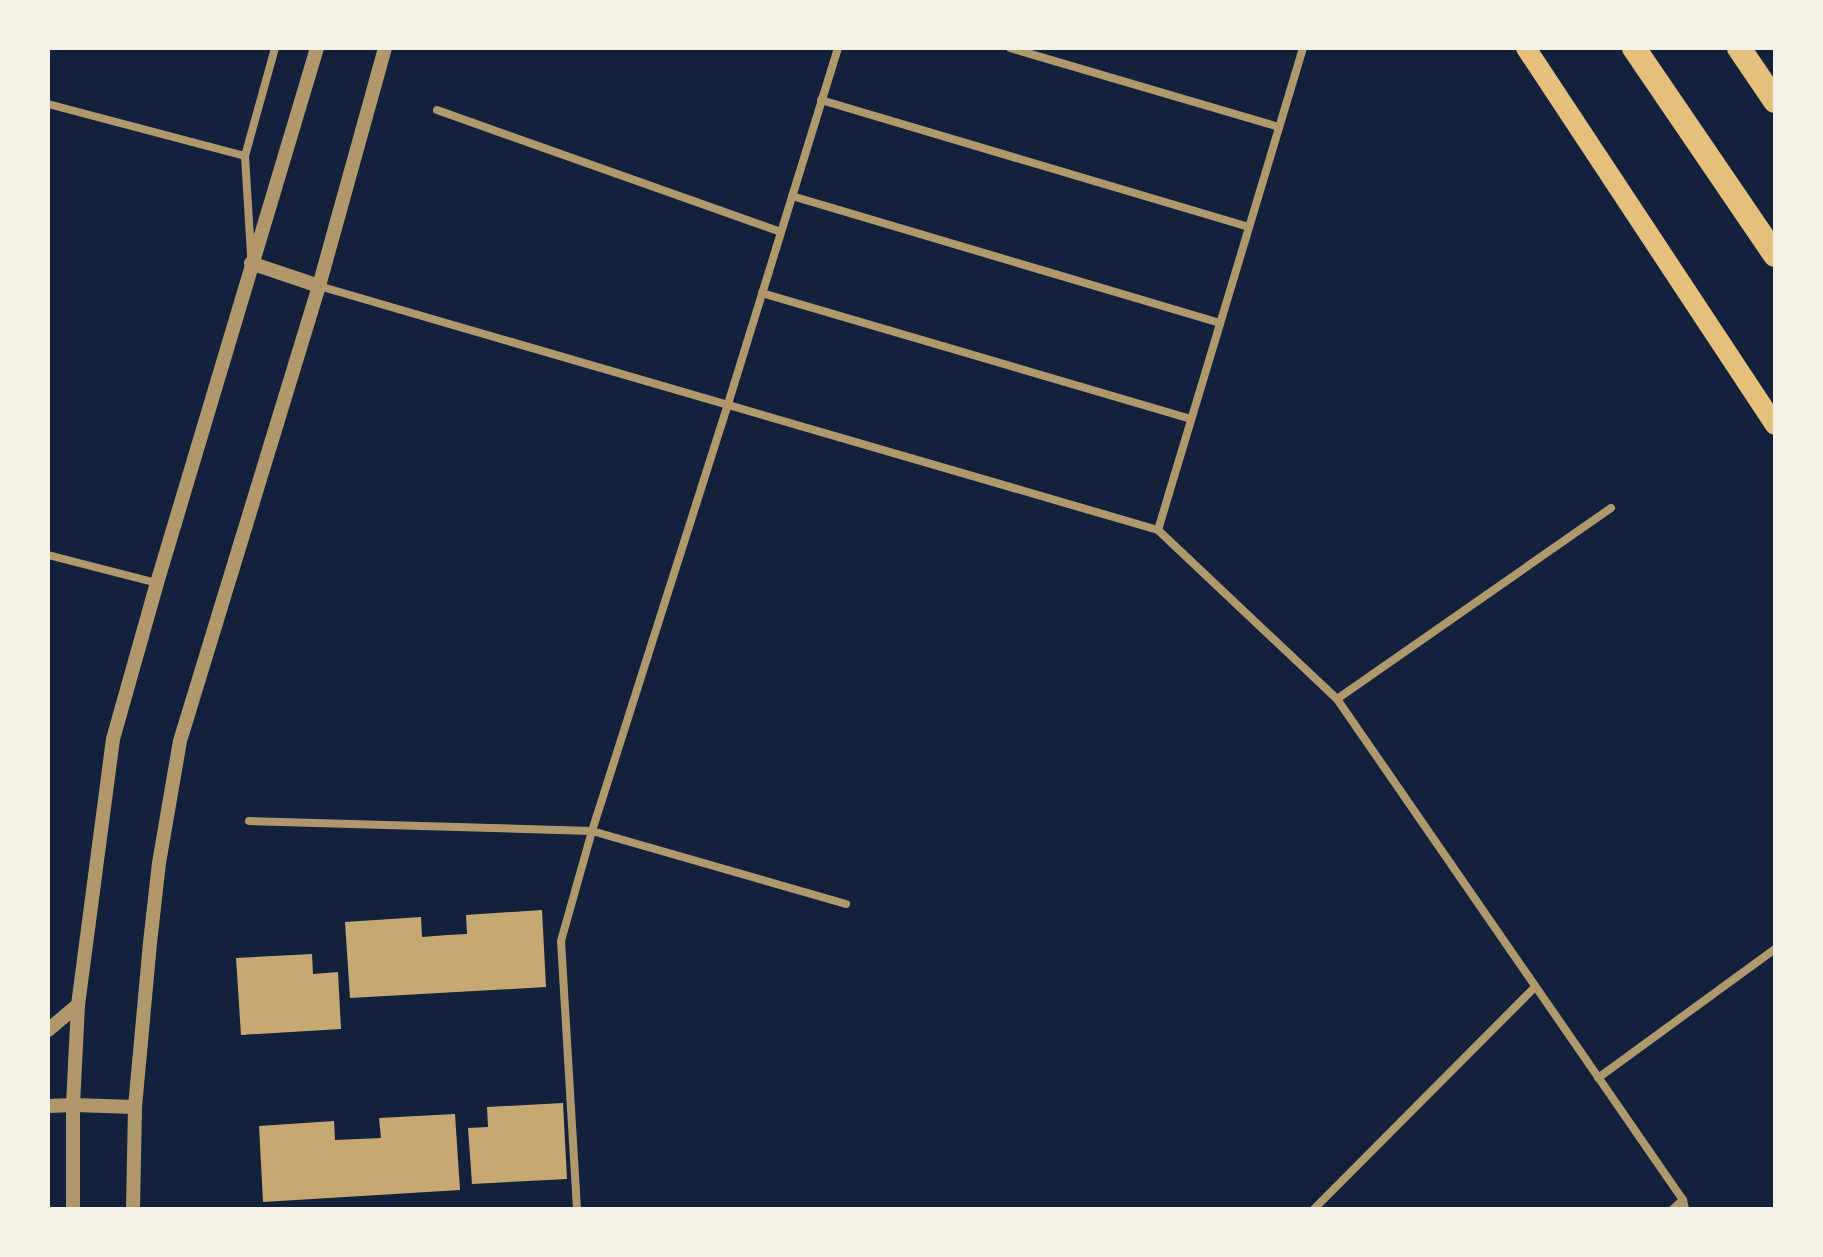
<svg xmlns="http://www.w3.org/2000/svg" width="1823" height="1257" font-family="Quicksand,sans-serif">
<rect width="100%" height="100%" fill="#14213d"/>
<g fill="#c6a872">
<polygon points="542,910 546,987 350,998 345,922 421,917 422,937 447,935 467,934 466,915"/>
<polygon points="312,954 313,974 338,972 341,1029 241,1035 236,958"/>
<polygon points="563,1103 567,1179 472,1184 468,1128 488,1127 487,1107"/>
<polygon points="455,1114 460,1190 263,1202 259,1126 334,1121 335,1140 381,1138 379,1118"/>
</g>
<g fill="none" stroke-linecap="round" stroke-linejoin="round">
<g stroke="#b1986c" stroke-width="8">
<polyline points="1010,48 1279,127"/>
<polyline points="821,100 1249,227"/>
<polyline points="48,104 245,156"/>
<polyline points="437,110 781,232"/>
<polyline points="792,196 1220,323"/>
<polyline points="251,255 245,156 275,48"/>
<polyline points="319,286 1158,530 1337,699 1683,1200 1685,1209"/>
<polyline points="762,293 1191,419"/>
<polyline points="1158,530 1303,48"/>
<polyline points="48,555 157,583"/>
<polyline points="1337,699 1611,508"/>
<polyline points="249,821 592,831 846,904"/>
<polyline points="1598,1078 1775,949"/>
<polyline points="577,1209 561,941 592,831 728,404 838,48"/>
<polyline points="1314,1209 1535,987"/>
<polyline points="1673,1209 1683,1200"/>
</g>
<g stroke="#b1986c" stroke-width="14">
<polyline points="251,263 319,286"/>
<polyline points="48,1030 78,1005"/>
<polyline points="48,1106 73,1105 135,1107"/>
<polyline points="73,1209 73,1105 78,1005 113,739 157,583 317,48"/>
<polyline points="133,1209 135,1107 150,943 159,863 180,741 319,286 385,48"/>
</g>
<polyline stroke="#e5c07b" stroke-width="20" points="1526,48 1775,425"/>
<g stroke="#e5c07b" stroke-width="24">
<polyline points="1634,48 1775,255"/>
<polyline points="1739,48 1775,101"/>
</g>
</g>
<rect width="1823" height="1257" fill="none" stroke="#f6f1e7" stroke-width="100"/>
</svg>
